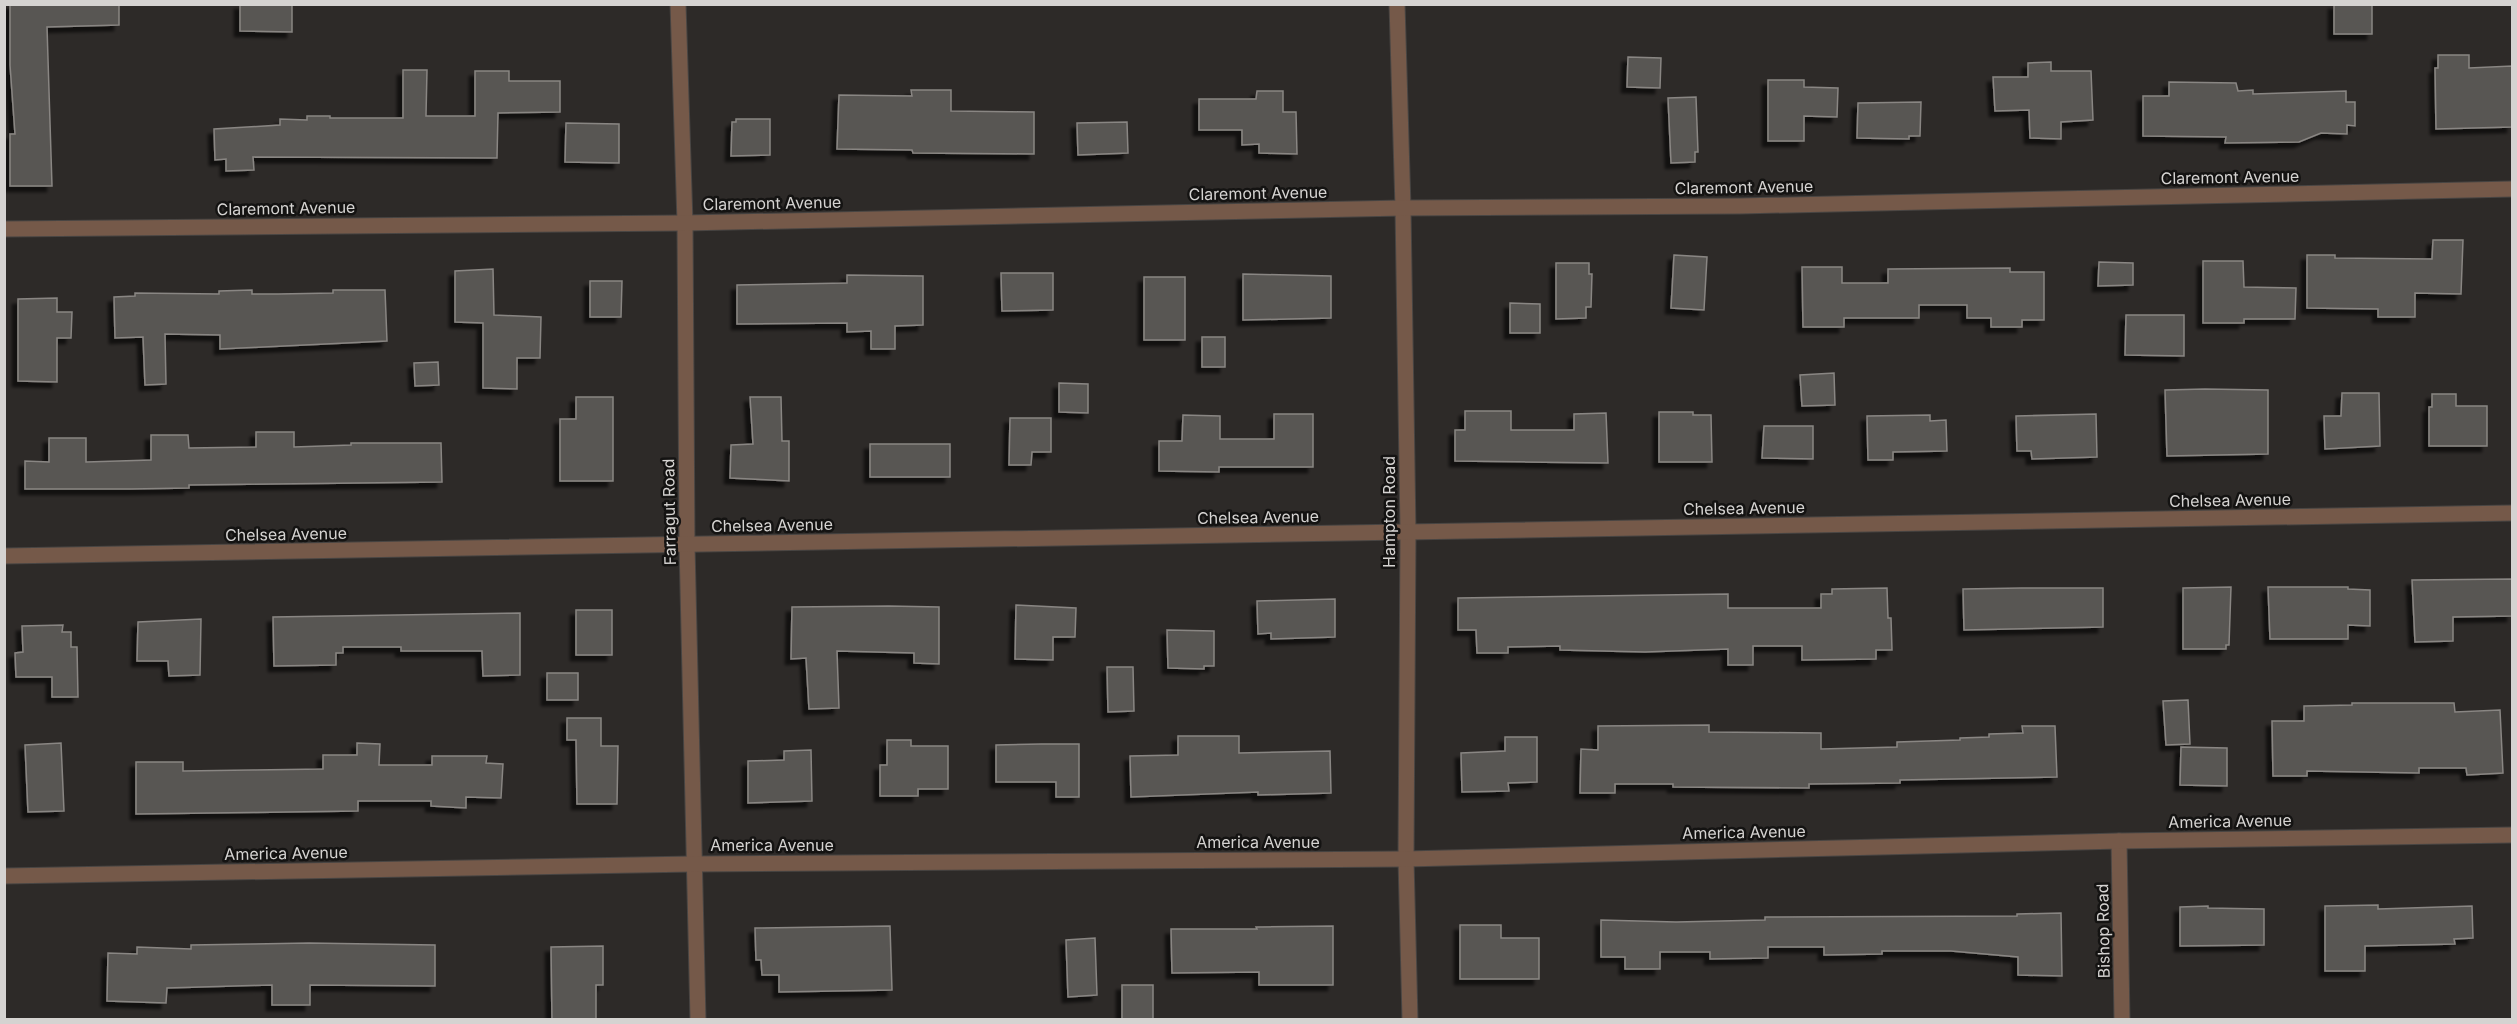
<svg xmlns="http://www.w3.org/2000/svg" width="2517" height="1024" font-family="Inter,sans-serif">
<defs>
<filter id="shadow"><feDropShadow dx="-5.5" dy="5.5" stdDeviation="1.5" flood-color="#0009"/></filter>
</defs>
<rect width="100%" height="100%" fill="#2d2a28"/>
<g fill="#595653" stroke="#898683" stroke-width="1.5" filter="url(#shadow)">
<polygon points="10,4 119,4 119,25 47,27 52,186 10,186 10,134 15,134 10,65"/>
<polygon points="240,4 292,4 292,32 240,31"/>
<rect x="2334" y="4" width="38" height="30"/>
<polygon points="2438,55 2469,55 2469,68 2512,66 2512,127 2436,129 2435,68 2438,68"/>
<polygon points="1628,57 1661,58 1660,88 1627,87"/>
<polygon points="2051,62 2051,71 2091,71 2093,120 2061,122 2061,139 2030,138 2029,110 1995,111 1993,77 2028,77 2028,63"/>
<polygon points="403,70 427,70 426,116 475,116 475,71 509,71 509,81 560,81 560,112 498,113 497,158 253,157 254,170 226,171 226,159 215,160 214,129 280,125 280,119 307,120 307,116 330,116 330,118 403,118"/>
<polygon points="1768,80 1804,80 1804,87 1838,88 1837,117 1804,116 1804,141 1768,141"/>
<polygon points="2169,82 2236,83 2238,91 2253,90 2253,94 2346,91 2346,102 2355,102 2355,126 2347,125 2347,134 2321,133 2299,142 2225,143 2226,137 2143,136 2143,96 2169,96"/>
<polygon points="911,90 951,90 951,111 1034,112 1034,154 913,153 912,150 837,149 839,95 912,96"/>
<polygon points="1257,91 1283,91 1283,112 1296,112 1297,154 1259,153 1259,144 1242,145 1242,130 1199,130 1199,99 1256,99"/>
<polygon points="1696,97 1698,152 1695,152 1695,162 1671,163 1668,98"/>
<polygon points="1921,102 1920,136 1909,136 1909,139 1857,138 1858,103"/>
<polygon points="736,119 770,119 770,155 731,156 732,122 736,122"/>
<polygon points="1127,122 1128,153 1078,155 1077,123"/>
<polygon points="566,123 619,124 619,163 565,162"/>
<polygon points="2433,240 2463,240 2461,294 2415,293 2415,317 2378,317 2378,309 2307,308 2307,255 2335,255 2335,258 2432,259"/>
<polygon points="1674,255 1707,257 1704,310 1671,308"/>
<polygon points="2203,261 2243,261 2244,287 2296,288 2295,319 2244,319 2244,323 2203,323"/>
<polygon points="2099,262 2133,263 2133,285 2098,286"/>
<polygon points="1556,263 1589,263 1589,274 1592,274 1591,307 1586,307 1586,318 1556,319"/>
<polygon points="1802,267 1842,267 1842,283 1888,283 1888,269 2010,268 2010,272 2044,272 2044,320 2022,320 2022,327 1991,327 1991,318 1967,318 1967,305 1919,305 1919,318 1844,318 1844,327 1803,327"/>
<polygon points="493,269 494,315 541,317 540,358 517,358 517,389 483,388 483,323 455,322 455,271"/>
<polygon points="1001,273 1053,273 1053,310 1002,311"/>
<polygon points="1243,274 1331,276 1331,318 1243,320"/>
<polygon points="847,275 923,276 923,325 895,326 895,349 871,349 871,331 847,332 847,323 737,324 737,285 847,283"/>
<rect x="1144" y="277" width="41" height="63"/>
<polygon points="590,281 622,281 621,317 590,317"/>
<polygon points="252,290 252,294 278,294 333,293 333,290 385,290 387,341 220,349 220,335 165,334 166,384 145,385 143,337 115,338 114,297 135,296 135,293 219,294 219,291"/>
<polygon points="57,298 57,312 72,312 71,338 57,338 57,382 18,381 18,299"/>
<polygon points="1510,303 1540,304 1540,333 1510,333"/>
<polygon points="2126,315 2184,315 2184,356 2125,355"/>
<rect x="1202" y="337" width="23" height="30"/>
<polygon points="438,362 439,385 415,386 414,363"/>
<polygon points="1834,373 1835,405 1802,406 1800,375"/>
<polygon points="1059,383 1088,384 1088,413 1059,412"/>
<polygon points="2205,389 2268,390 2268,454 2167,456 2165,390"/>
<polygon points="2342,393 2379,393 2380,446 2325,449 2324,416 2341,416"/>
<polygon points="2432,394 2456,394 2456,406 2487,406 2487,446 2429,446 2429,407 2432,407"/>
<polygon points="576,397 613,397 613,481 560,481 560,419 576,419"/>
<polygon points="750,397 781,397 782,441 789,441 789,481 730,478 731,445 753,444"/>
<polygon points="1465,411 1511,411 1511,430 1574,430 1574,414 1606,413 1608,463 1455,461 1455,430 1465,430"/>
<polygon points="1659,412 1693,412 1693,415 1711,415 1712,462 1659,462"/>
<polygon points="1274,414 1313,414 1313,467 1219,467 1219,472 1159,471 1159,441 1182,441 1183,415 1220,416 1220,439 1274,439"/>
<polygon points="2096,414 2097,457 2032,459 2031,451 2017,451 2016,416"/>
<polygon points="1930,415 1930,421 1946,420 1947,451 1893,452 1893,460 1868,460 1867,416"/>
<polygon points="1010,418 1051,418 1051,452 1032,452 1031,465 1009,465"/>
<polygon points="1764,426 1813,426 1813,459 1762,458"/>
<polygon points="256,432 294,432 294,447 351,445 351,443 441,443 442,482 189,485 189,488 131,489 25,489 25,461 49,462 49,438 86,438 86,462 151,460 151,435 188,435 189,448 256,447"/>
<rect x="870" y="444" width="80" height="33"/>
<polygon points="2512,579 2512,616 2453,617 2453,641 2415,642 2412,580"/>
<polygon points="2231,587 2229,645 2226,645 2226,649 2183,649 2183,588"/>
<polygon points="2268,587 2348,587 2348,589 2370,590 2370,626 2348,625 2348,639 2270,639"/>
<polygon points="1887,588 1888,618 1891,618 1892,650 1876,650 1876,659 1802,660 1802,646 1753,646 1753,665 1728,665 1728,649 1645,652 1560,650 1560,646 1508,647 1508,653 1477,653 1476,630 1458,630 1458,598 1728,594 1728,608 1821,608 1821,594 1832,594 1832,589"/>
<polygon points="2021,588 2103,588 2103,627 1964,630 1963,589"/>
<polygon points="1335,599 1335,637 1271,639 1271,633 1258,634 1257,601"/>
<polygon points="1016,605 1076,608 1075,637 1053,637 1053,660 1015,659"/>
<polygon points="889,606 939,607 939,664 914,663 914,653 837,651 839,708 809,709 806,658 791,659 792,607"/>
<rect x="576" y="610" width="36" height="45"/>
<polygon points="520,613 520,675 483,676 482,651 401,651 401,647 343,647 343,653 336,653 336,665 274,666 273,617"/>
<polygon points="201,619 200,675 169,676 168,661 137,661 138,622"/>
<polygon points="63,625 62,632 71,632 71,647 77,647 78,697 52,697 52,677 16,677 15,653 23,652 22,626"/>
<polygon points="1167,630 1214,631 1214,666 1204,666 1204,669 1168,668"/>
<polygon points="1107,667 1133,667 1134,711 1108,712"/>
<rect x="547" y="673" width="31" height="27"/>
<polygon points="2188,700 2190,744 2166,745 2163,701"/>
<polygon points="2352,703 2454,703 2455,712 2500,710 2503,773 2467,775 2466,768 2419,768 2419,773 2307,771 2307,776 2273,776 2272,721 2304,721 2304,706 2352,705"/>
<polygon points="567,718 601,718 601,746 618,746 617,804 577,804 576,740 567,740"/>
<polygon points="1709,725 1709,732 1821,733 1821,749 1897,747 1897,742 1960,740 1960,738 1989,737 1989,734 2023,733 2022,726 2055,726 2057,777 1900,780 1900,783 1809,784 1809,788 1673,787 1673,784 1615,784 1615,793 1580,793 1581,749 1598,750 1598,726"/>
<polygon points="1178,736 1239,736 1239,753 1330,751 1331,793 1258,795 1258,792 1131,797 1130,756 1178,755"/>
<polygon points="1505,737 1537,737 1537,782 1508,783 1509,791 1462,792 1461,753 1505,751"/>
<polygon points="887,740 911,740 911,746 948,746 948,789 918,789 918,796 880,796 880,765 887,765"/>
<polygon points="61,743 64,811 28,812 25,745"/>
<polygon points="357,743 380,744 379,765 432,765 432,756 487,756 486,763 503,764 501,798 466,797 466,808 431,806 431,801 358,801 358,811 136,814 136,762 183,762 183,771 323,769 323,755 357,755"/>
<polygon points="1041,744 1079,744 1079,797 1056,797 1056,782 996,782 996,745"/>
<polygon points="2181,747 2227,748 2227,786 2180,785"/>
<polygon points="811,750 812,801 748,803 748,761 784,760 784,751"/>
<polygon points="2378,905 2378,909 2472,906 2473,938 2454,939 2455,944 2365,946 2365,971 2325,971 2325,906"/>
<polygon points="2208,906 2208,908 2264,909 2264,945 2180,946 2180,907"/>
<polygon points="2061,913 2062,976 2018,975 2018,957 1951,951 1882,951 1882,954 1824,955 1824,947 1768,947 1768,958 1710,959 1710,952 1660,952 1660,969 1625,969 1625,957 1601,957 1601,920 1676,922 1765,920 1765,917 2017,916 2017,914"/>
<polygon points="1460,925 1501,925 1501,938 1539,938 1539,979 1460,979"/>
<polygon points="890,926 892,990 779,992 779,975 762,975 761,960 756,960 755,928"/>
<polygon points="1333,926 1333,985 1259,985 1259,972 1172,973 1171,929 1257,929 1256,927"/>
<polygon points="1095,938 1097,995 1068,997 1066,940"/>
<polygon points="309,943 435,945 435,986 310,985 310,1005 272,1005 272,985 167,988 166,1003 107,1001 108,953 137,954 137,947 191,949 191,945"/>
<polygon points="603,946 603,985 596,985 596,1020 552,1020 551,947"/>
<rect x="1122" y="985" width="31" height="35"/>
</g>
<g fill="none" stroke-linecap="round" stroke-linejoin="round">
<defs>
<g id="street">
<polyline points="678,4 685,223 687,545 698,1020"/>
<polyline points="1397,4 1403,208 1408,532 1406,859 1410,1020"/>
<polyline points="4,229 685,223 1403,208 1740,206 2512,189"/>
<polyline points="4,556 2512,513"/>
<polyline points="2119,841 2122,1020"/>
<polyline points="4,876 693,864 1406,859 2119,841 2512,835"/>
</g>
</defs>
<use href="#street" stroke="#484543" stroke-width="17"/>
<use href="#street" stroke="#755949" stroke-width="15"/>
</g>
<g text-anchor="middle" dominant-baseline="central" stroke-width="5" stroke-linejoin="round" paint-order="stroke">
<g font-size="16" fill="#d5d3d1" stroke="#141312">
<text transform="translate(2230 177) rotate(-1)">Claremont Avenue</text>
<text transform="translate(1744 187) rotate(-1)">Claremont Avenue</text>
<text transform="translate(1258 193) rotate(-1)">Claremont Avenue</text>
<text transform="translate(772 203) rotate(-1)">Claremont Avenue</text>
<text transform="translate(286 208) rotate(-1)">Claremont Avenue</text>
<text transform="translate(2230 500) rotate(-1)">Chelsea Avenue</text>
<text transform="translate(1744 508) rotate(-1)">Chelsea Avenue</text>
<text transform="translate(669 512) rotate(-91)">Farragut Road</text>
<text transform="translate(1389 512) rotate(-90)">Hampton Road</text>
<text transform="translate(1258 517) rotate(-1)">Chelsea Avenue</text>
<text transform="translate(772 525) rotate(-1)">Chelsea Avenue</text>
<text transform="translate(286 534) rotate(-1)">Chelsea Avenue</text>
<text transform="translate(2230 821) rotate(-1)">America Avenue</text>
<text transform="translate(1744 832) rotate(-1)">America Avenue</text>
<text x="1258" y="842">America Avenue</text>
<text x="772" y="845">America Avenue</text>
<text transform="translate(286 853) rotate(-1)">America Avenue</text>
<text transform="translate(2103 931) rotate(-91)">Bishop Road</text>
</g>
</g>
<rect width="2517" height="1024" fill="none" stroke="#d5d3d1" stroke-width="12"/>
</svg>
